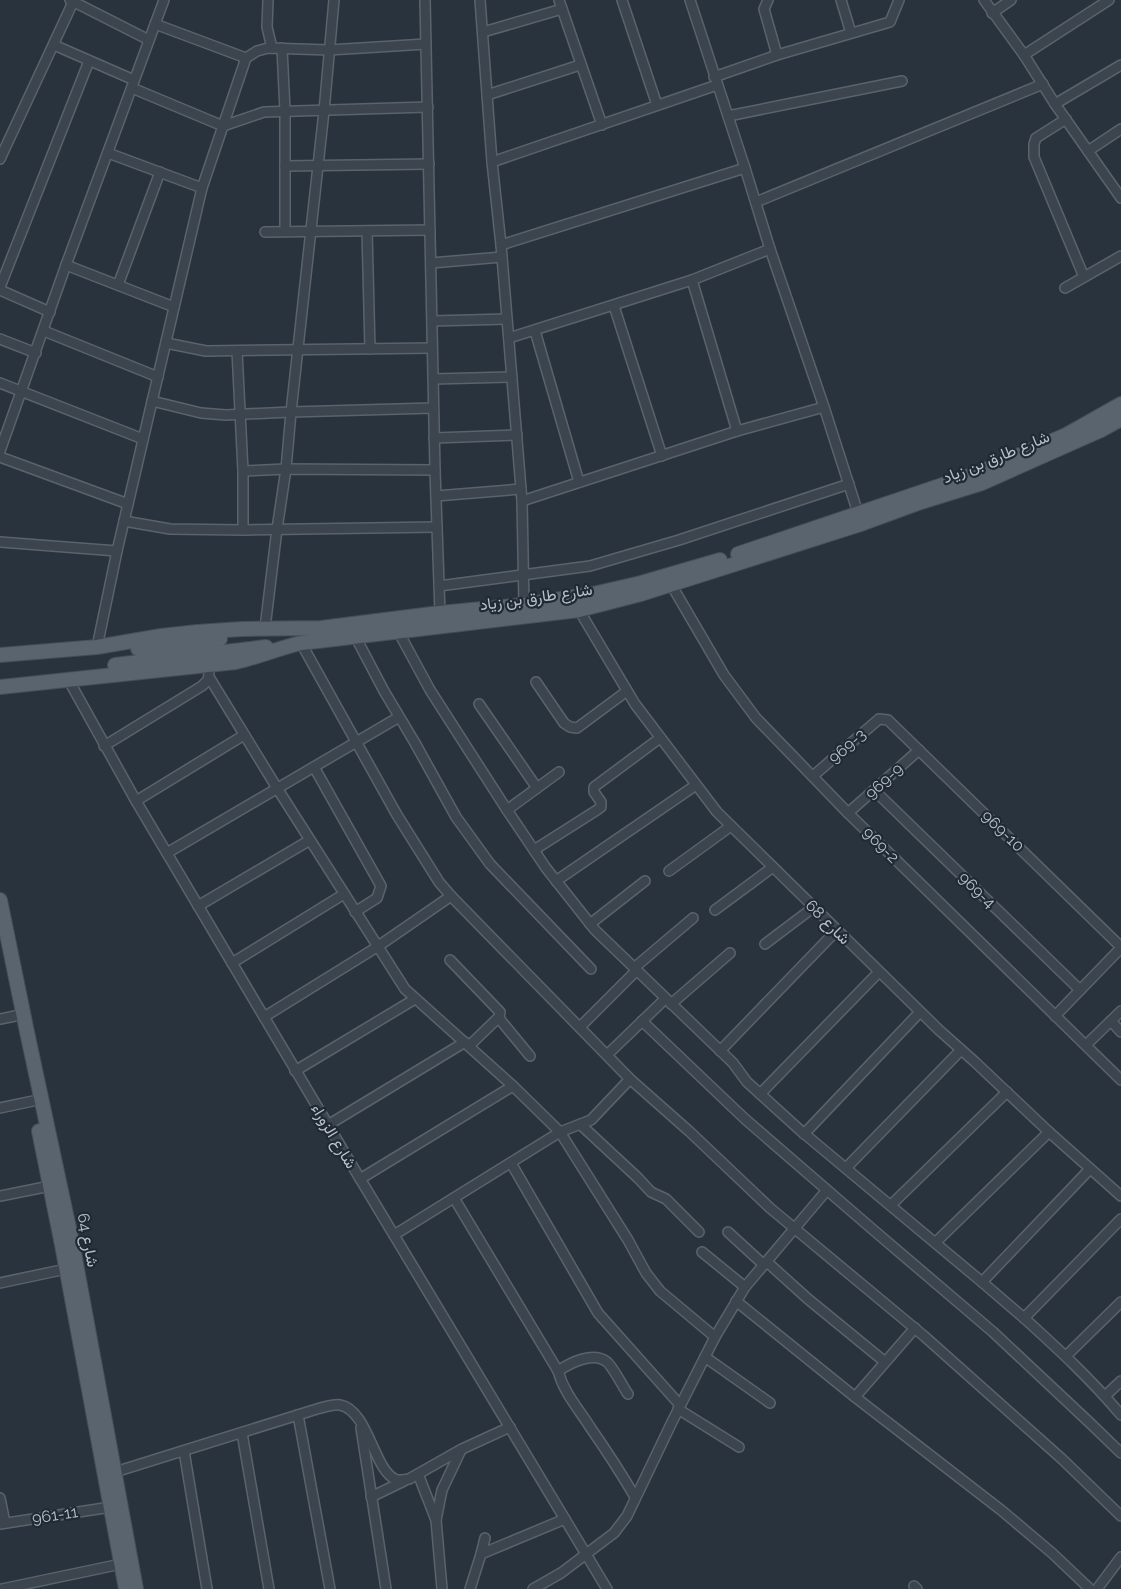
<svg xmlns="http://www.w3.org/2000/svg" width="1121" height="1589" font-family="Raleway,Vazirmatn,sans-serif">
<rect width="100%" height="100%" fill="#28333e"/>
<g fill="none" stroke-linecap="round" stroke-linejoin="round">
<defs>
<g id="street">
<polyline points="70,0 149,40"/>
<polyline points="268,0 267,27 272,48"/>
<polyline points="425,0 435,470 440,613"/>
<polyline points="480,0 492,162 501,245 522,501 524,605"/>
<polyline points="559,0 602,125"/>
<polyline points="622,0 657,105"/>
<polyline points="690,0 745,168 770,249 824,407 858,513"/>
<polyline points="768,0 764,9 777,55"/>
<polyline points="841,0 851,33"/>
<polyline points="984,0 1024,55 1055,104 1121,198"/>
<polyline points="992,13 1011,0"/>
<polyline points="155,24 246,58"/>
<polyline points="483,32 562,9"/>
<polyline points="54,45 134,80"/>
<polyline points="282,48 285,111 285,230"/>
<polyline points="1024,55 1109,0"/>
<polyline points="714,77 777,55 890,22 899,0"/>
<polyline points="132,88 223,126 264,112 428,107"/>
<polyline points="487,95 580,65"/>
<polyline points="1055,104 1121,65"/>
<polyline points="728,116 902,81"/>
<polyline points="1066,119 1036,138 1034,144 1034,157 1084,277"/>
<polyline points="1088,151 1121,129"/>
<polyline points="108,153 202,188"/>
<polyline points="0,159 74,0"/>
<polyline points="492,162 717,85"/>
<polyline points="285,166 429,164"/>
<polyline points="756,202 1043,84"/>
<polyline points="367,231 370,349"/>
<polyline points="265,232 430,230"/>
<polyline points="501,245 745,168"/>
<polyline points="431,263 502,257"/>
<polyline points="66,265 174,307"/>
<polyline points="692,280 737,431"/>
<polyline points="118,285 160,172"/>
<polyline points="0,287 89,61"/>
<polyline points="1065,288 1121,256"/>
<polyline points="0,290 50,312"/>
<polyline points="614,306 662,456"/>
<polyline points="432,321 507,319"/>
<polyline points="44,331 158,377"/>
<polyline points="535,331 579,482"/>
<polyline points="509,338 692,280 770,249"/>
<polyline points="0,339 36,353"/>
<polyline points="166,343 206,351 432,348"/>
<polyline points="237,351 243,471 243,530"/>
<polyline points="433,379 512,377"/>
<polyline points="0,383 143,439"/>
<polyline points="152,401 201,413 226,415 291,412 433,408"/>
<polyline points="434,438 517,435"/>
<polyline points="0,451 66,265 164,0"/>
<polyline points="0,457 128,504"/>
<polyline points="243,471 286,469 435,470"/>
<polyline points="436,496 521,489"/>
<polyline points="522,501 737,431 824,407"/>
<polyline points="124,521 170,529 243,530 437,527"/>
<polyline points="0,542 117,551"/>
<polyline points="439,586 590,566 679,540 849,484"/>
<polyline points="672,586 724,675 756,718 848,813 1121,1080"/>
<polyline points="579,610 635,704 717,812 939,1030 975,1062 1049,1132 1121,1196"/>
<polyline points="265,628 277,529 286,469 291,412 324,111 334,0"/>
<polyline points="398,631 430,690 507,810 546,868 595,930 733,1063 747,1082 801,1131 982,1282 1090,1169"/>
<polyline points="355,636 384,691 415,743 456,817 490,864 591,969"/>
<polyline points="301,643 397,815 439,882 451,896 630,1079 690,1132 770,1208 924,1336 1062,1459 1121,1516"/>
<polyline points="97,647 117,551 202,188 246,58 257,51 268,48 329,50 426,44"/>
<polyline points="209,677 277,788 405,989 513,1086 560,1132 628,1240 646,1273 660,1291 715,1337"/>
<polyline points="68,679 136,801 356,1172 607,1589"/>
<polyline points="536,682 564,723 570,727 577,728 627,691"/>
<polyline points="479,704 537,788"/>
<polyline points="104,746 202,686 208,680 209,674"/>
<polyline points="314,767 381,886 377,898 355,912"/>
<polyline points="813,776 879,719 888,720 1121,947"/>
<polyline points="874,790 1080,990"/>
<polyline points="136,801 244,735"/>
<polyline points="507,810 559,772"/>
<polyline points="848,813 919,750"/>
<polyline points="534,850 597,810 601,807 601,802 594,792 594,787 660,738"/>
<polyline points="167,853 399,717"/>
<polyline points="669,871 731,826"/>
<polyline points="556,881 696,785"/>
<polyline points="198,906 310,840"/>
<polyline points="715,910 773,867"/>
<polyline points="590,924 645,881"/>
<polyline points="765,944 814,907"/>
<polyline points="450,960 500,1012 499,1017 502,1022 530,1056"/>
<polyline points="232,963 344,894"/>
<polyline points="634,968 693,918"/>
<polyline points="671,1004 730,953"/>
<polyline points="1055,1016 1121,948"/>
<polyline points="264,1017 377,947 451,896"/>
<polyline points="0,1019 15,1016"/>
<polyline points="642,1021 745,1119 871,1228 993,1332 1090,1423 1121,1453"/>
<polyline points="1111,1021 1121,1032"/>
<polyline points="580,1027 636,971"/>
<polyline points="1086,1045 1121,1011"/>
<polyline points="469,1046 499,1017"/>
<polyline points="720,1051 837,930"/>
<polyline points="607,1055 665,999"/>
<polyline points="295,1071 415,999"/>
<polyline points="760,1094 879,972"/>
<polyline points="0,1108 33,1101"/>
<polyline points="328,1125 465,1042"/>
<polyline points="581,1125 638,1178 651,1192 666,1199 699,1232"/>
<polyline points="804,1134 920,1012"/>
<polyline points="511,1163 598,1313 680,1405"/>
<polyline points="846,1168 961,1050"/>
<polyline points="360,1179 513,1086"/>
<polyline points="0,1196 50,1186"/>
<path d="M454 1198 558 1371C564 1393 578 1408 590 1427 606 1450 621 1473 635 1497"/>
<polyline points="891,1205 1007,1092"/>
<polyline points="728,1232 764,1265"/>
<polyline points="394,1235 560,1132 591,1120 630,1079"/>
<polyline points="936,1242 1049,1132"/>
<polyline points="702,1252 745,1287"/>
<polyline points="767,1262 808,1299 885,1362"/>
<polyline points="982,1282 1024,1318 1121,1219"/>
<polyline points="0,1283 66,1269"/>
<polyline points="736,1301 855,1397 1001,1510 1052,1553 1090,1589"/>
<path d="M1024 1318C1058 1349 1091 1379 1121 1415"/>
<polyline points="1066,1356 1121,1302"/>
<polyline points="705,1357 770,1403"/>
<path d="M558 1371C570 1363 593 1351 607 1362 613 1367 623 1387 628 1394"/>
<polyline points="1105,1396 1121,1381"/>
<polyline points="855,1397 915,1328"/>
<polyline points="678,1409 739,1447"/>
<polyline points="298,1415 330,1589"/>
<polyline points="361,1428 386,1589"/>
<polyline points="242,1433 269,1589"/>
<polyline points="184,1451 207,1589"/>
<path d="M115 1472 317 1409C325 1407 333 1404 340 1405 368 1410 374 1470 395 1479 399 1481 404 1480 409 1479L462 1449 510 1427"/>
<polyline points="418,1474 436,1520"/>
<polyline points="371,1497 404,1481"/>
<polyline points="0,1498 5,1523"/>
<polyline points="0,1524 111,1507"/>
<polyline points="481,1554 565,1519"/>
<polyline points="914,1586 917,1589"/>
<polyline points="2,1589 121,1564"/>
<polyline points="442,1589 436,1520 442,1490 461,1450"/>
<polyline points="470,1589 481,1554 485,1538"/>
<polyline points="533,1589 561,1573 614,1533 627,1516 672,1422 715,1337 745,1287 827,1190"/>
<polyline points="1097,1589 1121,1557"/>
</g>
<g id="primary">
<polyline points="738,554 978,473 1066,435 1121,404"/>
<polyline points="138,649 220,639"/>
<polyline points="0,655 97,647 161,636 197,632 242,629 321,628 440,613 524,605 593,594 641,583 720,560"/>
<polyline points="115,665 266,647"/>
<path d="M0 687 236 662C258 657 279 648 301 643L579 610 641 594 861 524 921 502 982 483 1101 430 1121 419"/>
<polyline points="0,900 27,1032 72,1242 136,1589"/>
<polyline points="39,1131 62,1245 126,1589"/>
</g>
</defs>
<use href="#street" stroke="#5a636c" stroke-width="12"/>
<use href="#primary" stroke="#454e58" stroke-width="16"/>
<use href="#street" stroke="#3c454e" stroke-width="9"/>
<use href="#primary" stroke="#5a646e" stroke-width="14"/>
</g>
<g text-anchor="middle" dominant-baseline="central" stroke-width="4.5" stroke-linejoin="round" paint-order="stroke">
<g font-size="16" fill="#b8c0c9" stroke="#202a34">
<text transform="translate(996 457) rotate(-22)">شارع طارق بن زياد</text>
<text transform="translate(536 597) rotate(-8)">شارع طارق بن زياد</text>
<text transform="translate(847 746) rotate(-41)">969-3</text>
<text transform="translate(884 781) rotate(-42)">969-9</text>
<text transform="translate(1003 831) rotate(44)">969-10</text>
<text transform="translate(881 845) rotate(45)">969-2</text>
<text transform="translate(977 890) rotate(44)">969-4</text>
<text transform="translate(828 922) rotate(45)">شارع 68</text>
<text transform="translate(334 1136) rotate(59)">شارع الزوراء</text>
<text transform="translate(88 1240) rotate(79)">شارع 64</text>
<text transform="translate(55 1515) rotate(-9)">961-11</text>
</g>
</g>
</svg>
